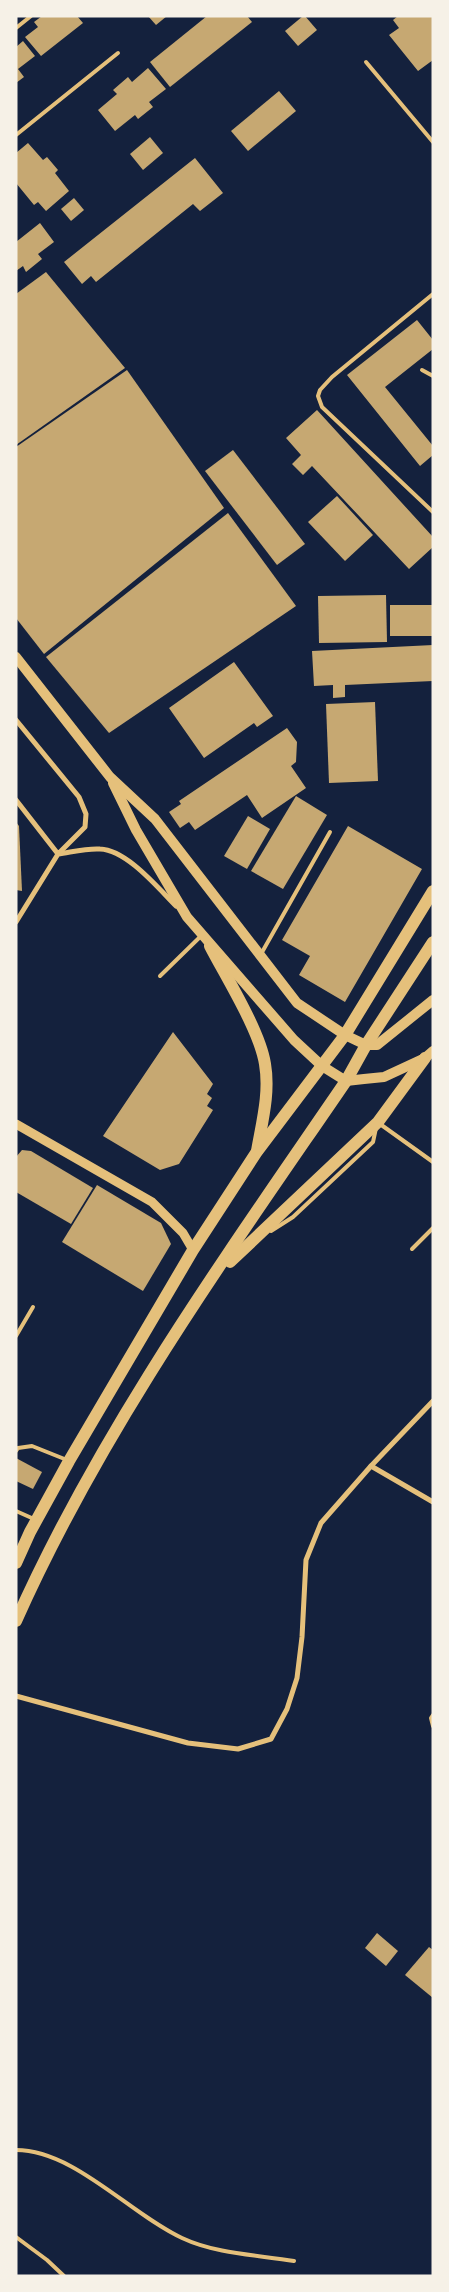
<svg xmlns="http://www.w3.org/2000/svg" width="449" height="2292" font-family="'Space Grotesk',sans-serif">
<rect width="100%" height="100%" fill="#14213d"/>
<g fill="#c6a872">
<polygon points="42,16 77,16 83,23 41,56 25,37 38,27 34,22"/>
<polygon points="148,16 167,16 156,25"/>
<polygon points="207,16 247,16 252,22 170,87 150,62"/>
<polygon points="303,16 305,16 317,30 298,46 285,31"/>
<polygon points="398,16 433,16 433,60 418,71 389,35 399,28 393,20"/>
<polygon points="23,41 35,56 18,69 24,77 16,83 16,47"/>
<polygon points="148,68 166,89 149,102 153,107 138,119 135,115 115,131 98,110 117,94 113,90 128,77 132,82"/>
<polygon points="279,91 296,111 248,151 231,131"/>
<polygon points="150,137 163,153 143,170 130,154"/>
<polygon points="28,143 43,160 47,157 58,170 55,173 69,191 46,211 38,202 34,205 16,183 16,153"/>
<polygon points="195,158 223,193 200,211 193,204 96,282 91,276 82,284 64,262"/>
<polygon points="74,198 84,210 71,221 61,209"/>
<polygon points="40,223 54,242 38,254 42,259 26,272 23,266 16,271 16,242"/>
<polygon points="46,272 125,368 16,445 16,294"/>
<polygon points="417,320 433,340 433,349 385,387 433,446 433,455 420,466 347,375"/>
<polygon points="127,370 224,508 44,654 16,618 16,447"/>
<polygon points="317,410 433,537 433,547 409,569 312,466 303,475 292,464 301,455 286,438"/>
<polygon points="233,450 305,544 277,565 205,471"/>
<polygon points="337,496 373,535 345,561 308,522"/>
<polygon points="228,513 296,606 109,733 46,657"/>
<polygon points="386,595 387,642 319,643 318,596"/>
<rect x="390" y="605" width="43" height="31"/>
<polygon points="433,645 433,681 345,685 345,697 333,698 333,685 314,686 312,651"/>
<polygon points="234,662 273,716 257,727 254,723 204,758 169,708"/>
<polygon points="375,702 378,781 329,783 326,704"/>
<polygon points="287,728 297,742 296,762 291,766 306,788 262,818 247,795 195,830 189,822 180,828 169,812 181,804 179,801"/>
<polygon points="296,796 327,815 283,889 251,871"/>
<polygon points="248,816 270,829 247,869 224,856"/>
<polygon points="16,822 19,826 22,891 16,890"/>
<polygon points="348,826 422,869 345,1002 299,975 310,956 282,940"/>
<polygon points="173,1032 213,1084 207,1094 212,1098 207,1106 213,1110 179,1164 160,1170 103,1136"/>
<polygon points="22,1150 31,1151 93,1188 71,1224 16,1192 16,1157"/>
<polygon points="97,1185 161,1223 171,1244 143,1291 62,1242"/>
<polygon points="16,1458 42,1472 33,1489 16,1481"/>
<polygon points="377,1933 398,1951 386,1966 365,1948"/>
<polygon points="429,1947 433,1950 433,1998 405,1975"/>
</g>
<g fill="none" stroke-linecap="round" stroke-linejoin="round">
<g stroke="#e5c07b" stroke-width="4">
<polyline points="16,28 31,16"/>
<polyline points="366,62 433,142"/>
<polyline points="16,135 118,53"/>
<polyline points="433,294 332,377 320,390 318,396 322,407 433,512"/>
<polyline points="422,370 433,376"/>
<polyline points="261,954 330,832"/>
<polyline points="160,976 201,936"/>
<polyline points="380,1124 433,1162"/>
<polyline points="271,1231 293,1217 373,1142 376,1128"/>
<polyline points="412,1249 433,1228"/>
<polyline points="16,1336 33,1307"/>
<polyline points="16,1451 18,1448 32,1446 67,1460"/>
<polyline points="16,1511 34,1519"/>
<polyline points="433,1715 431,1718 433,1726"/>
<path d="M16 2150C74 2150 130 2214 182 2238 216 2254 258 2255 294 2261"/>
<polyline points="16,2237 47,2260 64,2276"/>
</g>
<g stroke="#e5c07b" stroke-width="5">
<polyline points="16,720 79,797 86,814 85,827 58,854 16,800"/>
<path d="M16 922 58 854C72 852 87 848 100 849 127 850 158 888 176 906"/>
<polyline points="371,1466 433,1502"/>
<polyline points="16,1696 188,1743 238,1749 271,1739 287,1709 297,1678 302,1637 306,1560 321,1523 371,1466 433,1401"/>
</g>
<polyline stroke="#e5c07b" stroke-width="9" points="16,1124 152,1202 183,1233 193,1250"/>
<g stroke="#e5c07b" stroke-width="10">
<polyline points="16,657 110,777 155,819 297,1003 345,1035 366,1045 377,1045 433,1000"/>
<polyline points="113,783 136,830 187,917 294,1040 322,1066 346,1081 364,1079 384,1077 425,1058 433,1051"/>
</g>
<g stroke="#e5c07b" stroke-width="12">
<path d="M210 946C226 977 260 1031 265 1064 270 1093 262 1122 257 1151"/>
<polyline points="230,1262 378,1122 425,1058"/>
<polyline points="16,1563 30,1532 69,1461 193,1250 256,1153 345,1035 433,891"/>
<path d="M16 1621C102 1428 227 1255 346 1081L366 1045 433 942"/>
</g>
</g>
<rect width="449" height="2292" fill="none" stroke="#f6f1e7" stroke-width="35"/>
</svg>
